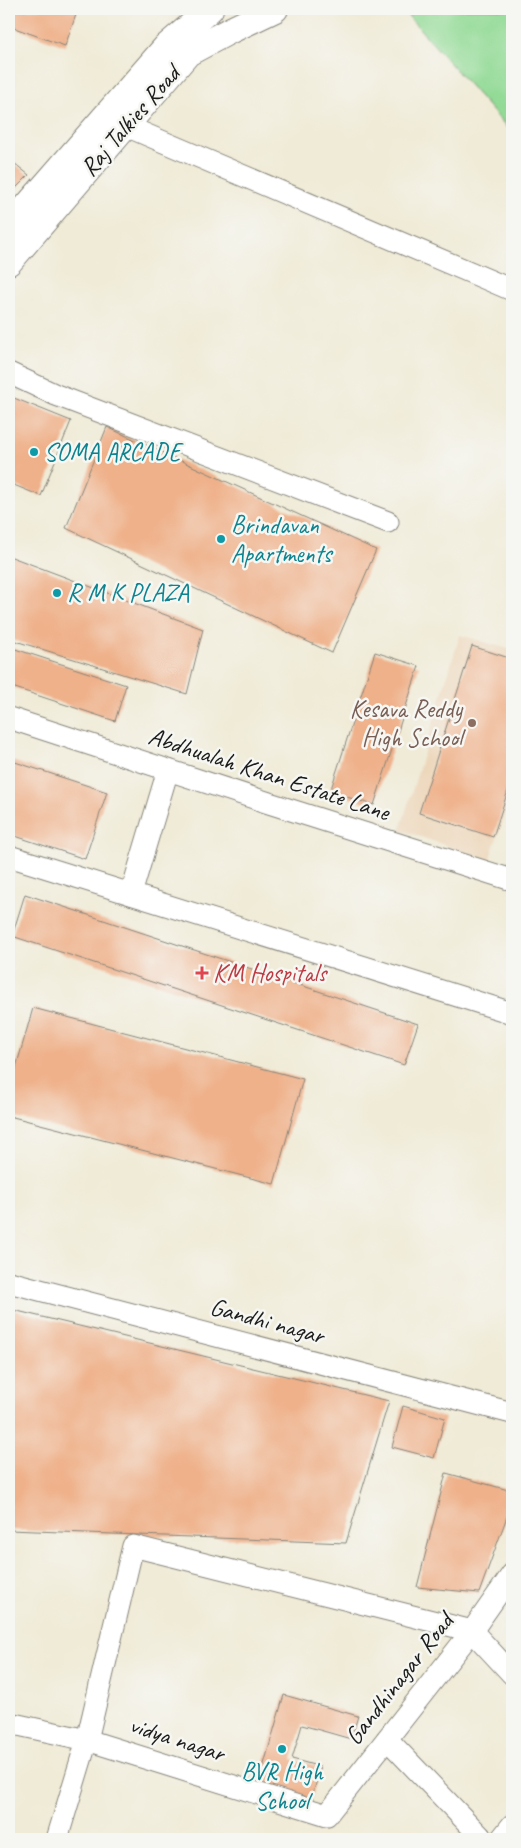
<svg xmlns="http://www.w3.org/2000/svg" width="521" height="1848" font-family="Caveat,sans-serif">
<rect width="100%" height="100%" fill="#f6f6f2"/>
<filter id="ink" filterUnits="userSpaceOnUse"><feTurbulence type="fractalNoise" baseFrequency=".02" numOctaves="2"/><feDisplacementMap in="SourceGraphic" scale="10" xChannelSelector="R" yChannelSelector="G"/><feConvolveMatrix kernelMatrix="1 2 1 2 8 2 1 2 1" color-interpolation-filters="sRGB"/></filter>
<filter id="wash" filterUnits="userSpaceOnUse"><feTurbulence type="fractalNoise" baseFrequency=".0096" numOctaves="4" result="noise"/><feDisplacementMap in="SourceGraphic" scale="20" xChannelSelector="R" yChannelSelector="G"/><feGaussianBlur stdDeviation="1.12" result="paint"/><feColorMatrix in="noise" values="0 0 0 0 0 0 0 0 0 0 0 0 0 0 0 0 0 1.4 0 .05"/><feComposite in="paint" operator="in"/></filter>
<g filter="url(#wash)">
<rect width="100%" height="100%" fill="#f0ebd7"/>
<polygon fill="#edd7bb" points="460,635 512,650 512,796 489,860 400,830"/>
<polygon fill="#92da95" stroke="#577b58" points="407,9 512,9 512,133 403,10"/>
<g id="blocks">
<g fill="#efb18a">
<polygon points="9,9 78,9 65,46 9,26"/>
<polygon points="9,159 29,175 9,195"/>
<polygon points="9,396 71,421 41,496 9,483"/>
<polygon points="107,427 376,550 332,653 66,528"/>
<polygon points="9,556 203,629 187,694 9,639"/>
<polygon points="472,646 512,659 512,778 493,837 419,813"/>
<polygon points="9,647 126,685 115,721 9,686"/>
<polygon points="375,652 419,666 374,805 330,792"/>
<polygon points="9,760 107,792 85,859 9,834"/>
<polygon points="25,894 418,1024 404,1065 12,936"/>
<polygon points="33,1008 303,1079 274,1184 9,1116 9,1092"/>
<polygon points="9,1309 389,1401 346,1543 9,1530"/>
<polygon points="403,1406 445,1418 434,1458 392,1447"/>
<polygon points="446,1473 512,1491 512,1503 479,1593 417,1587"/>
<polygon points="284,1695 358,1716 351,1739 302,1725 292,1759 321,1767 311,1800 258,1785"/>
</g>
</g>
</g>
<g filter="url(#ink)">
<use href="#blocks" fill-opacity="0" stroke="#86847a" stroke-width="1"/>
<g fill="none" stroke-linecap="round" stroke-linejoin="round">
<defs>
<g id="minor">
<polyline points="126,126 512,290"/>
<polyline points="9,373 56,395 388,522"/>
<polyline points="9,718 269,803 512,880"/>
<polyline points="9,856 512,1013"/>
<polyline points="131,894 168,770"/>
<polyline points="9,1282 512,1413"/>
<polyline points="9,1723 87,1740 327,1815 472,1631 512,1574"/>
<polyline points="387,1739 483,1839"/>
<polyline points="57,1839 87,1740 133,1546 472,1631 512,1674"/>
<polyline points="501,1839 512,1825"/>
</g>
<g id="tertiary">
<polyline points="9,227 166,47 210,9"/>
<polyline points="9,262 188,53 231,30 275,9"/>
</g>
</defs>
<use href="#minor" stroke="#86847a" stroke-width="23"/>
<use href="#tertiary" stroke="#86847a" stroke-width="28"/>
<use href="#minor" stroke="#fff" stroke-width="21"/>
<use href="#tertiary" stroke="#fff" stroke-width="26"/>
</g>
</g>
<g fill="#0f9aa8" stroke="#f6f6f2" stroke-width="2">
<circle cx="34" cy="452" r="5"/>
<circle cx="221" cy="539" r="5"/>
<circle cx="57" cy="593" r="5"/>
<circle cx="282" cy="1749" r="5"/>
</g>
<circle fill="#8d6e63" stroke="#f6f6f2" stroke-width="2" cx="472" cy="723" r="5"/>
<path fill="#e0444e" stroke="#f6f6f2" stroke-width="2" d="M199.5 965.5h5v5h5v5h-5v5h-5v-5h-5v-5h5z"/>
<g text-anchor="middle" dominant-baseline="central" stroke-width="5" stroke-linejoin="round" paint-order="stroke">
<g font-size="25" fill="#1c1c1c" stroke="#f6f6f2">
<text transform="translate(130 121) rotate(-49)">Raj Talkies Road</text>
<text transform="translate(269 774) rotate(18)">Abdhualah Khan Estate Lane</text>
<text transform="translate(267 1321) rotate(15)">Gandhi nagar</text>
<text transform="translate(399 1679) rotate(-52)">Gandhinagar Road</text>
<text transform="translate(177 1739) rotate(18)">vidya nagar</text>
</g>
<g font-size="25" fill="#0d838f" stroke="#f6f6f2" text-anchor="start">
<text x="44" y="452">SOMA ARCADE</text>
<text x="231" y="525">Brindavan<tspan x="231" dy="29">Apartments</tspan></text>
<text x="67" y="593">R M K PLAZA</text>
<text x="282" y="1772" text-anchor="middle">BVR High<tspan x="282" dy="29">School</tspan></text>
</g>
<g font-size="25" fill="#785e54" stroke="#f6f6f2" text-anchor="end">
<text x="462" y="709">Kesava Reddy<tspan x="462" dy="29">High School</tspan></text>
</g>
<g font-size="25" fill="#be3a42" stroke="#f6f6f2" text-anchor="start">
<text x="213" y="973">KM Hospitals</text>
</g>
</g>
<rect width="521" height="1848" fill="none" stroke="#f6f6f2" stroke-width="30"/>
</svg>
